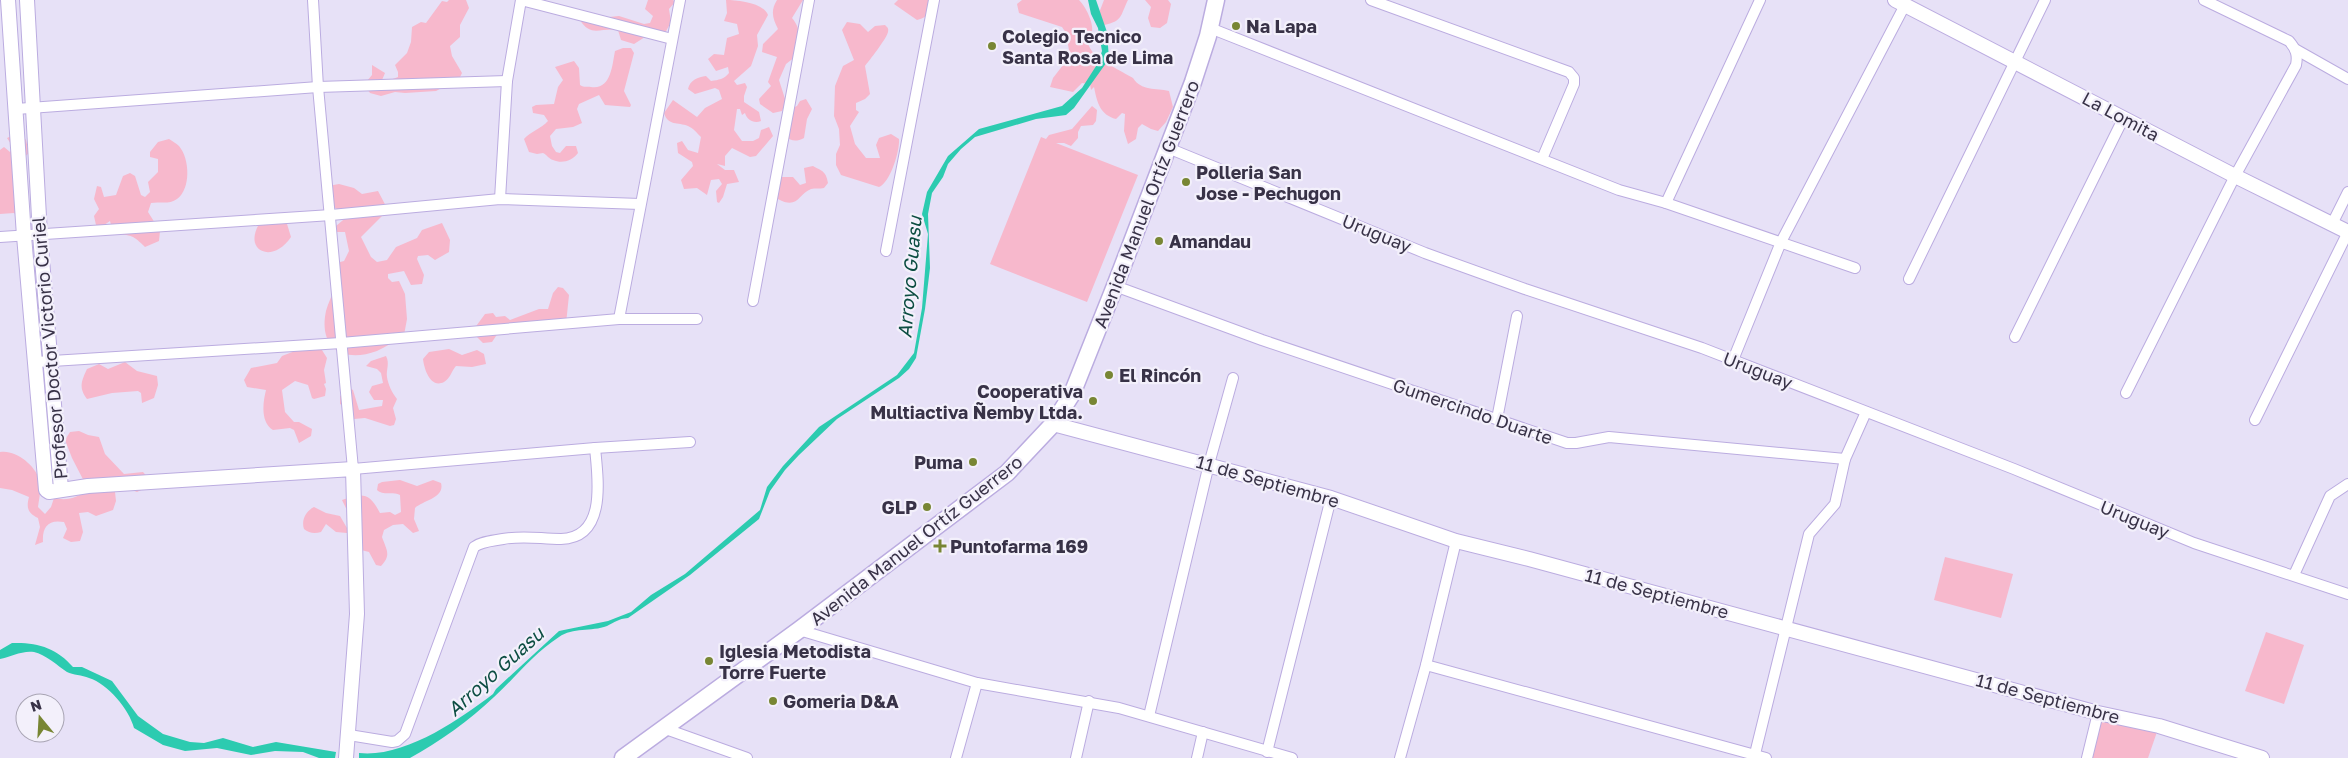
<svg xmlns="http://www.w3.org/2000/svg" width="2348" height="758" font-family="'Golos Text',sans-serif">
<rect width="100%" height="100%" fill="#e7e1f7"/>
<g fill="#f7b8cc">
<polygon points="449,0 466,0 469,8 460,25 460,37 450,46 452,56 462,73 459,79 436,91 405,93 395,92 381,96 370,93 367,89 367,81 372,75 372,65 385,73 382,80 385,82 398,77 398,72 395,65 407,53 411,42 412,27 421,22 426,23 442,1 447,2"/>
<path d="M648 0H673L675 2 669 9 671 22 664 35 645 37 634 44 621 40 618 30C601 27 591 38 580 20L619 16 644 24 650 23 653 16 645 9Z"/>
<path d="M726 0C738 0 764 3 768 15L757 35 758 46 751 66 734 81 737 85 745 83 747 87 744 96V102L759 112 761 121C754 124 747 120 745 113L742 115 740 109H737L734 130 742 141H753L759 138 761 130 769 127 773 136 756 156 750 157 732 148 725 156V166L717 164 725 170H734L739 182 727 184 723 197 719 203 717 202 716 191 722 184 719 179 711 180 707 195 697 188 684 189 681 180 693 166 692 162 678 153 677 143 682 141 688 150 698 153 701 137C697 133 693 128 688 126 678 122 668 126 664 113L673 100 697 117 705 108 722 99 719 90 715 88 695 94 688 89C690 80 698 77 706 76L711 81C719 80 724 79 729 73L728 67 716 71 708 59 714 54 724 55 727 38 739 34 737 24 724 21 727 13Z"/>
<path d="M777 0H803L792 18C803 31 799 42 795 57L786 64 779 80 786 102 782 111 773 113 760 104 759 99 771 86 768 82 777 57 762 52 763 44 778 29C773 19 770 11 777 0Z"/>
<path d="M898 0H928C932 11 929 17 917 20L894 4Z"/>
<path d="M1022 0H1079C1086 7 1094 23 1092 33 1090 38 1087 43 1090 48 1095 59 1123 72 1133 78 1141 91 1156 88 1169 91L1173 107 1166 122 1158 131 1151 129 1142 124 1138 128 1136 139 1128 144 1124 131 1125 114 1122 113 1116 119C1100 115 1097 102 1094 87L1091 90 1090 84 1082 83 1073 92 1050 87 1053 78 1070 56 1066 33 1062 27 1019 13 1017 4Z"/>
<path d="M1104 0H1128C1120 16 1123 21 1104 25L1099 13Z"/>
<polygon points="1145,0 1168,0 1171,4 1167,23 1160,28 1151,27 1148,18 1151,7"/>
<path d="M847 22 860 24 868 32 875 26 885 25C887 27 889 28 888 32 887 38 869 61 865 66L870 94 865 99 856 103V110L859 112 850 126 855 144 866 158H880L876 145 879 138 891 134 899 139C900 151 890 183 879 187L841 175 836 165V154L840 145 839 129 834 116 835 86 843 66 854 60 842 30Z"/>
<path d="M623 48H631L634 53 624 91 631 105 630 107 605 105 599 95 579 104 577 109 582 123 573 127 556 129 550 136 552 146 556 152 560 153 566 146H576L578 153C572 161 562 164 553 160 549 159 547 155 543 153L537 154 529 152 524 139C531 131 541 129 548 121L544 115 533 113 532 107 536 105 554 104 558 87 563 80 555 67 574 61 579 68 580 85C585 88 586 86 591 87 611 90 612 66 615 51Z"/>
<path d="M806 99 812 109 807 119 804 138C796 142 792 141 785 137L790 109 797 106 800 101Z"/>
<polygon points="1092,106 1097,110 1096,121 1093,125 1081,126 1078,132 1078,138 1071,146 1064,143 1056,143 1138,175 1087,302 990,264 1041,137 1046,139 1049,135 1072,129"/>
<polygon points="20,132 26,140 29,153 22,159 32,232 14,213 0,214 0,150 4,147 10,152 13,147 7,138"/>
<path d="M169 139C172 141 176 143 179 146 190 159 191 189 177 199 169 205 159 201 151 203L148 212 160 231 159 241 145 247C142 244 137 239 133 237 120 231 115 241 110 221L101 227 96 225 94 216 99 209 94 199 97 186 101 187 104 197 116 195 123 176 130 173 135 176 141 195 145 197 150 192 148 182 158 172V159L150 157V152L158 142Z"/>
<path d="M813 166C822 171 826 171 828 183L824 188C820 189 815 188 811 189 798 194 798 210 778 199L776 195 781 177H793L800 185 806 183 804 168Z"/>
<path d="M339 184 354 188 362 194 378 191 388 210 361 237 371 257 377 262 387 260 396 247 417 238 422 230 442 223 450 240 449 252 435 260 428 255 418 256 417 259 424 275 422 284 411 285 404 271 388 274V278L392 282 399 281 405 294 407 319 404 335C396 340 386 347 377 351 344 363 318 349 326 311 328 303 332 296 334 289 337 280 337 271 340 262L344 261 349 251 345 232H337L336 226 349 215 348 209 339 210 328 204V186Z"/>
<path d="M282 220 287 224 291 237C273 264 243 252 259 224Z"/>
<polygon points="558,287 563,288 569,295 566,324 500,330 492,342 483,343 476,336 474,329 485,314 493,313 496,317 505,316 510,320 539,309 548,309 553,293"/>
<path d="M315 339 327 358 324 370 326 383 324 384 326 389 325 396 314 399 312 398 308 385 295 381 282 390 285 412 294 422H299L312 429 311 436 299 443 294 430 290 428 273 430C260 422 263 402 266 390L247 387 244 380 251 368 277 363 282 356 300 349 306 341Z"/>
<path d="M449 349 462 355 477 350 484 354 486 364 472 367 456 366C452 370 450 379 444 382 430 389 424 368 423 359L429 352Z"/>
<path d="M386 356C390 364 386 369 387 377 388 384 392 393 397 399L393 408 396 419 394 425 390 426 365 418 354 419 353 411 340 404V396L351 389 353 390 359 410 382 406 383 400H374L369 392 372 386 383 383 381 373 377 369 366 366 371 361Z"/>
<path d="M125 362 137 371 157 376 158 385 154 398 142 403 141 393 138 391 112 393 87 399C78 387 82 380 87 369L99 364 108 369Z"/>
<path d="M79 431 88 435 99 437 105 454 124 474 143 472 150 480 145 488 137 492 121 486 115 492 116 501 113 510 96 516 88 512 79 513 83 532 80 541 71 542 63 538 67 529 64 522C48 519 42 527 43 542L35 545 40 527 38 518C28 513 26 508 29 497L12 490 0 488V452C15 449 35 465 39 479 42 487 39 499 38 507L45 514 51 507 54 498C67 501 78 498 88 489L72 458 65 440 70 432Z"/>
<path d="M400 480 417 486 433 480 441 483C445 498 424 500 415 508L414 519 419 531 413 533 403 524 393 525 384 530 382 537C386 549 392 555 381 566L376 565 369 552 361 550 347 533 336 532 326 524 321 532C314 534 309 533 304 529 301 520 306 511 314 507L326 513 340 516 347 528C352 516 347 511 342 500 363 493 369 492 380 513L390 512 395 515 401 512 400 495C392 491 383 496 377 490L378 484 382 482Z"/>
<polygon points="1945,557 2013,574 2001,618 1934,600"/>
<polygon points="2266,632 2304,645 2284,704 2245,691"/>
<polygon points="2098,713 2159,726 2148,758 2087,758"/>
</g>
<g fill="#2ccbb0">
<path d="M1088 0H1096L1107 32 1109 59 1074 108 1066 115 1036 119 975 137 961 149 948 164 943 177 932 193 928 214 930 268 925 309 916 358 909 369 899 378 837 419 799 455 785 470 770 491 759 519 690 575 628 618C618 619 615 622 607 626 591 632 573 627 559 637 534 653 515 678 494 697 470 720 439 742 410 758H359V753C404 758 459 720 493 694L496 689 559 631 608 621 631 612 651 595 685 574 760 510 767 487 783 466 819 427 897 375 914 353 922 308 928 234 922 214 927 192 948 156 979 129 1062 106 1082 88 1098 63 1102 51 1098 28 1091 14Z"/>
<path d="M12 643C37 642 57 648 73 667H82L112 681 138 716 163 734 190 742 204 743 223 738 253 747 276 742 336 752 335 758H319L303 752 275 751 251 755 217 748 185 751 163 745 134 728C129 709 108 684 89 678 82 675 73 675 67 672 58 666 45 654 34 652 23 650 10 657 0 659V650Z"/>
</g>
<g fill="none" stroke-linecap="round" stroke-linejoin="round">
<defs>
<g id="street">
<polyline points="313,0 318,87 353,469 595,448 690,442"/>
<polyline points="521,0 672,39"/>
<polyline points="1371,0 1569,72 1574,78 1574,84 1542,159"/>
<polyline points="1210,28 1619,190 1666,203 1855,268"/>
<polyline points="2295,49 2348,79"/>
<polyline points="16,109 318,87 507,81"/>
<polyline points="1168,148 1425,253 1525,289 1702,348 2014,469 2194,543 2348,594"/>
<polyline points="500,199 507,81 521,0"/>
<polyline points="1666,203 1760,0"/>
<polyline points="2332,224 2348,192"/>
<polyline points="0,237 331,215 500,199 640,204"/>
<polyline points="886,251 934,0"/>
<polyline points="1909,279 2045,0"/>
<polyline points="1115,286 1262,340 1567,443 1576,443 1609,437 1845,459"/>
<polyline points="753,301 809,0"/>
<polyline points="619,319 680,0"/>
<polyline points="2015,337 2124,117"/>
<polyline points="1733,360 1781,242 1905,5"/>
<polyline points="36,362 341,343 619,319 697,319"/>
<path d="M2126 393 2235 176 2296 65C2298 55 2296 49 2289 41L2204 0"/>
<polyline points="1497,419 1517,316"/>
<polyline points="2255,420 2348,232"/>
<polyline points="2294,575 2330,496 2348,484"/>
<polyline points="799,630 977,683 1119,708 1292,758"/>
<polyline points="1426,665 1766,758"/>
<polyline points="1149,716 1209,464 1233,378"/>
<polyline points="663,728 747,758"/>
<path d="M349 735 392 742 397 741 405 734 474 547C482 541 493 541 503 539 525 535 540 539 561 539 607 538 598 479 595 448"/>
<polyline points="1267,752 1331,498"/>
<polyline points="956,758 977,683"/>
<polyline points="1076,758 1089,701"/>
<polyline points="1197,758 1203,732"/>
<polyline points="1400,758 1426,665 1456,541"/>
<polyline points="1754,758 1809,534 1835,504 1845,459 1866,412"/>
<polyline points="2087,758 2098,713"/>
</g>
<g id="secondary">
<polyline points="8,0 24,236 46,490 49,492 88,486 353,469 357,614 346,758"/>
<polyline points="27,0 40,235 61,489"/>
<polyline points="1895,0 2235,176 2348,232"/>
<polyline points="1053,424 1331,498 1456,541 1529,559 2098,713 2159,726 2262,758"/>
</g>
<polyline id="primary" points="623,758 799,630 1007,473 1053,424 1072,394 1115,286 1193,82 1208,36 1216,0"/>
</defs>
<use href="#street" stroke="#bbace0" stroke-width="12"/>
<use href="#secondary" stroke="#bbace0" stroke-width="16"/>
<use href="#primary" stroke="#bbace0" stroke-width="19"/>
<use href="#street" stroke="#fff" stroke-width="10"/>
<use href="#secondary" stroke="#fff" stroke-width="14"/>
<use href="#primary" stroke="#fff" stroke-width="16"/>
</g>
<g fill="#788634" stroke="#f3f0fb" stroke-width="2">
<circle cx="1236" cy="26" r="5"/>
<circle cx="992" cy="46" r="5"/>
<circle cx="1186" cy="182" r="5"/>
<circle cx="1159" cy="241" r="5"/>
<circle cx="1109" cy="375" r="5"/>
<circle cx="1093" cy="401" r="5"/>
<circle cx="973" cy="462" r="5"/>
<circle cx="927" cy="507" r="5"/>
<path d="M937.5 538.5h5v5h5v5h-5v5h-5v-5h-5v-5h5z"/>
<circle cx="709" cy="661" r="5"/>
<circle cx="773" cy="701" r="5"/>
</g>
<g text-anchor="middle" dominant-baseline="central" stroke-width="4.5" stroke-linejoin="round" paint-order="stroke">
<g font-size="18" font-weight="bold" fill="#383247" stroke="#f3f0fb" text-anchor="start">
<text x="1246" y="26">Na Lapa</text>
<text x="1002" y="36">Colegio Tecnico<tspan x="1002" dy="21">Santa Rosa de Lima</tspan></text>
<text x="1196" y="172">Polleria San<tspan x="1196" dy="21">Jose - Pechugon</tspan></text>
<text x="1169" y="241">Amandau</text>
<text x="1119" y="375">El Rincón</text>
<text x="1083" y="391" text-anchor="end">Cooperativa<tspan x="1083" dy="21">Multiactiva Ñemby Ltda.</tspan></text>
<text x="963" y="462" text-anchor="end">Puma</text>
<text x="917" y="507" text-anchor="end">GLP</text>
<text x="950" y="546">Puntofarma 169</text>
<text x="719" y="651">Iglesia Metodista<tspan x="719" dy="21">Torre Fuerte</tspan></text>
<text x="783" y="701">Gomeria D&amp;A</text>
</g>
<g font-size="18" fill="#383247" stroke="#f3f0fb">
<text transform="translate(2121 116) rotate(28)">La Lomita</text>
<text transform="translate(1146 204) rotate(-69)">Avenida Manuel Ortíz Guerrero</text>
<text transform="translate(1377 233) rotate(22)">Uruguay</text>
<text transform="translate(49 348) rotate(-95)">Profesor Doctor Victorio Curiel</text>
<text transform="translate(1758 370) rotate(21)">Uruguay</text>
<text transform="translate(1473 411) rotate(19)">Gumercindo Duarte</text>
<text transform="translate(1268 481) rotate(16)">11 de Septiembre</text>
<text transform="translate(2135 519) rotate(22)">Uruguay</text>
<text transform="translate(916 540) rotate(-38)">Avenida Manuel Ortíz Guerrero</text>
<text transform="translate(1657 593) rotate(15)">11 de Septiembre</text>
<text transform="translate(2048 698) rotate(15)">11 de Septiembre</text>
</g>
<g font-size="19" font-style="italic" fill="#0c4d42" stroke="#f3f0fb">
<text transform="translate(909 277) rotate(-85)">Arroyo Guasu</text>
<text transform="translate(495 671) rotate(-42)">Arroyo Guasu</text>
</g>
</g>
<g transform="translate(40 718) rotate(342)"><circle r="24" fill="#f3f0fb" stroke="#a8a4b3"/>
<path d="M0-4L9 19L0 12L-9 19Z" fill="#788634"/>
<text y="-8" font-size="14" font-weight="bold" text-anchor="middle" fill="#383247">N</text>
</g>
</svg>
